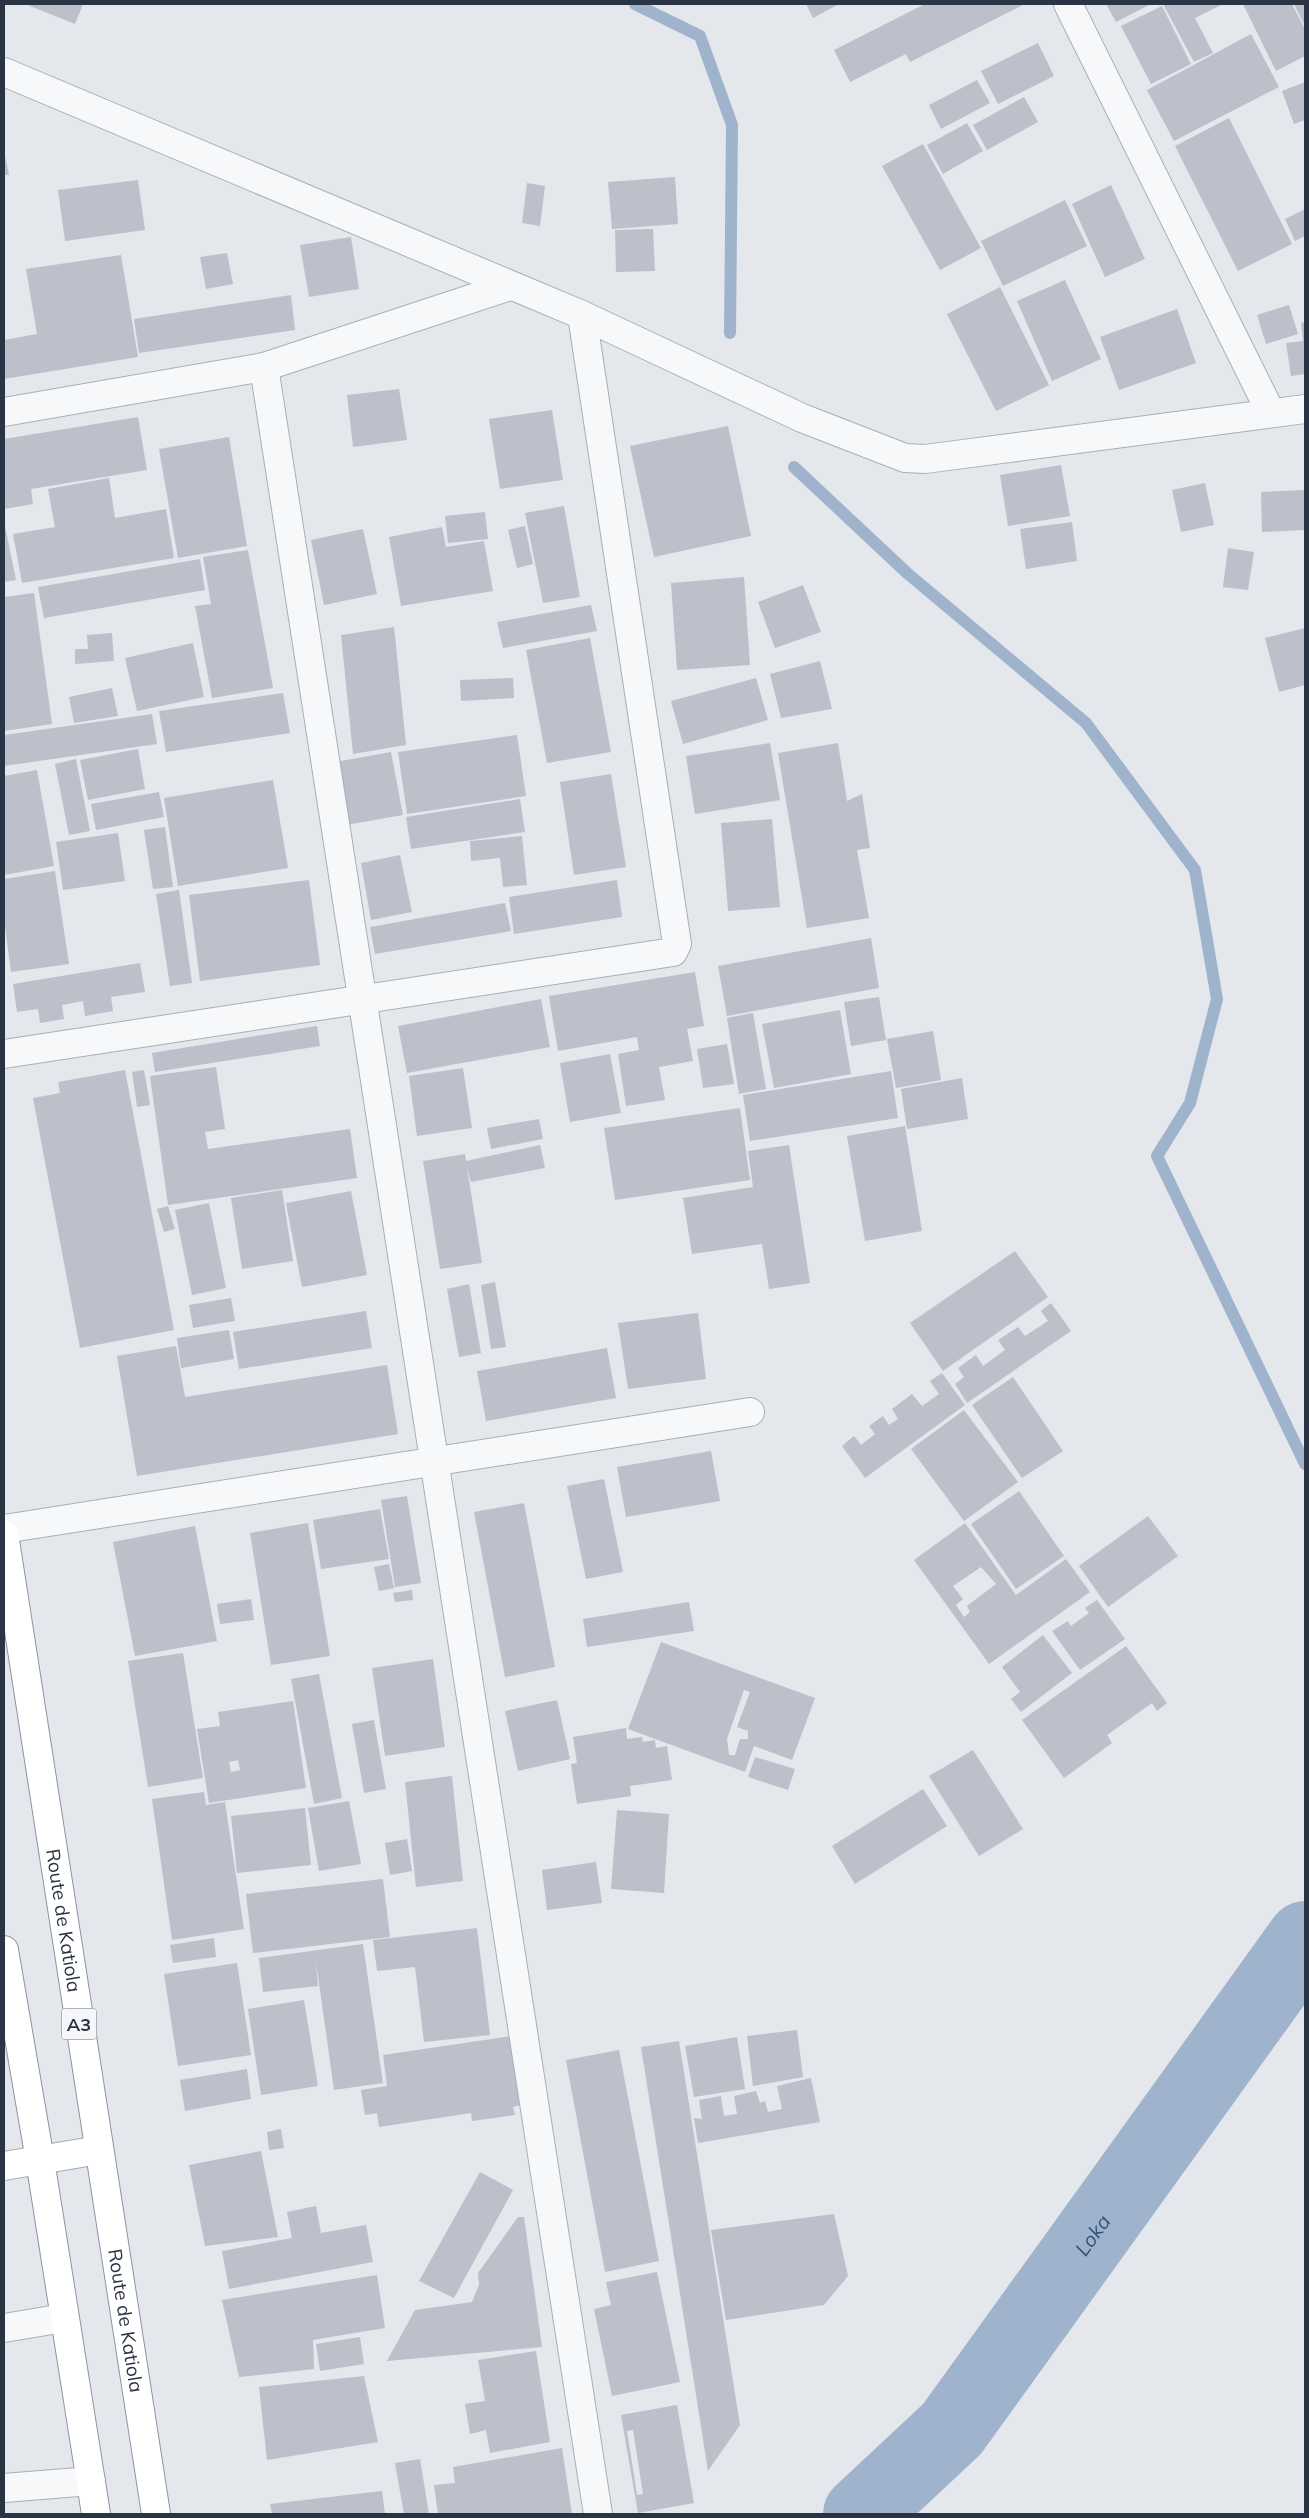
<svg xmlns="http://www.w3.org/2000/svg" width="1309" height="2518" font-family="Mulish,sans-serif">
<rect width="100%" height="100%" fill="#e4e7ec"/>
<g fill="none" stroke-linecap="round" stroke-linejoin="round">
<g stroke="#9fb4cc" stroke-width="12">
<polyline points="635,4 700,36 732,125 730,333"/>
<polyline points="794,467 907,573 1086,723 1195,870 1217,999 1190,1103 1157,1156 1305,1464"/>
</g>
<path stroke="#9fb4cc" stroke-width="76" id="s1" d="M861 2514 952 2429 1305 1939"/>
</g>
<g fill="#bbc0ca" fill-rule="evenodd">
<polygon points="25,4 83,4 75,24"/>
<polygon points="806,4 839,4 813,18"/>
<polygon points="925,4 1025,4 910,62 906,54 850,82 834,50"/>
<polygon points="1106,4 1151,4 1116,22"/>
<polygon points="1163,4 1223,4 1195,18 1213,53 1194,62"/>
<polygon points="1243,4 1292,4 1305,29 1305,56 1276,71"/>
<polygon points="1294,4 1305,4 1305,26"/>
<polygon points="1162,6 1191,64 1151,84 1121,26"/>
<polygon points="1251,34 1279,87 1174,141 1147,90"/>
<polygon points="1038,43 1054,76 998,104 981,71"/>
<polygon points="977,80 990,103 941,129 929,105"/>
<polygon points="1305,82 1305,120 1294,124 1282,91"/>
<polygon points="1024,97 1038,122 987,150 973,125"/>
<polygon points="1229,118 1292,244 1238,271 1175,146"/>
<polygon points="967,123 983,151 943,174 927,145"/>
<polygon points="923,144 981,248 940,270 882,166"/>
<polygon points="4,151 9,175 4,175"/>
<polygon points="675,177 678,224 612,229 608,182"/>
<polygon points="138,180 145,230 65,241 58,190"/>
<polygon points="527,183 545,186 540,226 522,223"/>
<polygon points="1111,185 1145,259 1105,277 1072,204"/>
<polygon points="1065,200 1087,246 1003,286 981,241"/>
<polygon points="1305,209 1305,236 1295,241 1285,219"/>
<polygon points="653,229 655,271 616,272 615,230"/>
<polygon points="351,237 359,289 309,297 300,245"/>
<polygon points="227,253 233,284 206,289 200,257"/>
<polygon points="121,255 138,357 4,379 4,340 37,334 26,269"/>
<polygon points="1065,280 1101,359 1052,381 1017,301"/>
<polygon points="1000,287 1049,385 996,411 947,314"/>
<polygon points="291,295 295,330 139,353 134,319"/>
<polygon points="1289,305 1298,334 1266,344 1257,315"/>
<polygon points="1177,309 1196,363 1119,390 1100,337"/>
<polygon points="1305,322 1305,374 1291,376 1286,343 1303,341 1301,323"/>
<polygon points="399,389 407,440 353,447 347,395"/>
<polygon points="552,410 563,480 500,489 489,419"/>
<polygon points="138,417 147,470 31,489 33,504 4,509 4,439"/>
<polygon points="728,426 751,536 654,557 630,446"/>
<polygon points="229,437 247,546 178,558 159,449"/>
<polygon points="1061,465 1070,516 1008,526 1000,475"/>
<polygon points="109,478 115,518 166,509 174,558 22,583 13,534 55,527 48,489"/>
<polygon points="1205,483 1214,525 1181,532 1172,490"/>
<polygon points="1305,490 1305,530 1262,532 1261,492"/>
<polygon points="564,506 580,597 543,603 525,513"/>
<polygon points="485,512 488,539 448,543 445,516"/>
<polygon points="4,521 16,580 4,582"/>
<polygon points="1072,522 1077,561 1026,569 1020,529"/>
<polygon points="525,526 533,564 517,568 508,530"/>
<polygon points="442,527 446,547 484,541 493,591 401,606 389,537"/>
<polygon points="363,529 377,594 324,605 311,540"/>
<polygon points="1228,548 1254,552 1248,590 1223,587"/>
<polygon points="248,550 273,688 212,698 195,606 211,604 203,557"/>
<polygon points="200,559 205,590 44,618 38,587"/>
<polygon points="744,577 750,665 677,670 671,583"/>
<polygon points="803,585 821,632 775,648 758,602"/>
<polygon points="34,593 52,724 4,731 4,597"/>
<polygon points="591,605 597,631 503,648 497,622"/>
<polygon points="394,627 406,745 353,754 341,635"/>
<polygon points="1305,628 1305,685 1279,692 1265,638"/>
<polygon points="112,633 114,661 75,664 75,649 88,649 87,635"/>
<polygon points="590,638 611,752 547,763 526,650"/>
<polygon points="193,643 204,697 137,711 125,658"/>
<polygon points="820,661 832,709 781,718 770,674"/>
<polygon points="513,678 514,698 461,701 460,680"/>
<polygon points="756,678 768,720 683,744 671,701"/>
<polygon points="112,688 118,716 74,723 69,697"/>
<polygon points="283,693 290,733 166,752 159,711"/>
<polygon points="152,714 157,744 4,766 4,735"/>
<polygon points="517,735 526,796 407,814 398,752"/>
<polygon points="770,743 780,800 695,814 686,756"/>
<polygon points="838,743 847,801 862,794 870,848 857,850 869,918 807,928 778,753"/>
<polygon points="138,749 145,789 88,800 80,760"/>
<polygon points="391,752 403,815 346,825 335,762"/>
<polygon points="76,759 90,831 69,835 55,764"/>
<polygon points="37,770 54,866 4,875 4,776"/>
<polygon points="611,774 626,867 574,875 560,782"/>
<polygon points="273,780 288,868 178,886 164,798"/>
<polygon points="159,792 164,817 96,830 91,804"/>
<polygon points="520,799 525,832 411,849 406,817"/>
<polygon points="772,819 780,907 728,911 721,823"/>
<polygon points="165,827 173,887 153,889 144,830"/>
<polygon points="118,833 125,881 63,890 56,842"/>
<polygon points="522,836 527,885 503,887 500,858 471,861 470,841"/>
<polygon points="400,855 412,912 371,920 361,863"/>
<polygon points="55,871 69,964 11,972 4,918 4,879"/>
<polygon points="309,880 320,965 200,981 189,895"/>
<polygon points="617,880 622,917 514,934 509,897"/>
<polygon points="179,890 192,983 170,986 156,894"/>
<polygon points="505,903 511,931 375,954 370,927"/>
<polygon points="871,938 879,988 727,1016 718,966"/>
<polygon points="140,963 145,992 111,997 113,1011 85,1016 83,1001 62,1005 64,1019 40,1023 38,1009 17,1012 13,984"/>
<polygon points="695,972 704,1026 687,1029 693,1061 659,1067 665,1100 626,1106 618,1054 639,1050 637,1037 558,1051 549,996"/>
<polygon points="879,997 886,1040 851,1046 844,1002"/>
<polygon points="541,999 550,1047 407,1073 398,1026"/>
<polygon points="840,1010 851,1074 774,1088 762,1024"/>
<polygon points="753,1013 766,1089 739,1094 727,1018"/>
<polygon points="317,1026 320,1046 155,1072 152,1053"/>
<polygon points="933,1031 941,1080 896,1088 887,1039"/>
<polygon points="727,1044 734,1084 703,1088 697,1049"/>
<polygon points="610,1054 621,1113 570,1122 560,1063"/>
<polygon points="216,1067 225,1129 205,1132 208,1149 350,1129 357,1178 168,1205 150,1076"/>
<polygon points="463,1068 472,1128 417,1136 409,1076"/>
<polygon points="125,1070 174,1330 80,1348 33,1098 60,1093 58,1082"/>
<polygon points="144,1070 150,1105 137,1107 132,1072"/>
<polygon points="891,1071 898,1118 750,1141 743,1095"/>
<polygon points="962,1078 968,1119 907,1129 901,1089"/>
<polygon points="740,1108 750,1180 615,1200 604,1128"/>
<polygon points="539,1119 543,1139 491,1149 487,1128"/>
<polygon points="905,1126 922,1231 865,1241 847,1136"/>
<polygon points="540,1145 545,1168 471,1182 467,1167 482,1263 440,1269 423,1161 465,1154 466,1161"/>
<polygon points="789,1145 810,1283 769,1289 762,1244 692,1254 683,1198 753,1187 748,1151"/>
<polygon points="282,1190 293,1261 242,1269 231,1198"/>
<polygon points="351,1191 367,1275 302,1287 286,1203"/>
<polygon points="209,1203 226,1288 192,1295 175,1210"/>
<polygon points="168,1206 175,1229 164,1232 157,1209"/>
<polygon points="1015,1251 1048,1297 943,1371 910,1323"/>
<polygon points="495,1282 506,1347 491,1349 481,1285"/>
<polygon points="469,1284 481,1353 459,1357 447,1289"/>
<polygon points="231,1298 235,1321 193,1328 189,1305"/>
<polygon points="1051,1303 1071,1331 967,1403 955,1384 964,1377 958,1368 976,1355 983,1366 1005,1350 998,1340 1018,1327 1025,1336 1048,1321 1041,1311"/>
<polygon points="366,1311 372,1348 239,1369 233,1332"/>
<polygon points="698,1313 706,1379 628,1389 618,1323"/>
<polygon points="229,1330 234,1359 181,1368 177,1338"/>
<polygon points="176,1346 185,1397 387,1365 398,1434 137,1476 117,1356"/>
<polygon points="607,1348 616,1398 486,1421 477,1371"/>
<polygon points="942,1373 965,1405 865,1478 842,1446 854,1436 861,1445 875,1434 869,1426 883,1416 889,1425 898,1419 892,1409 912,1394 922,1406 939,1394 930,1381"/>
<polygon points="1013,1377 1063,1451 1022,1478 972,1405"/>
<polygon points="964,1410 1018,1482 964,1521 911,1449"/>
<polygon points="711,1451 720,1501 626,1517 617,1467"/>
<polygon points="604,1479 623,1572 586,1579 567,1486"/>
<polygon points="1019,1491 1064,1556 1016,1589 971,1524"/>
<polygon points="407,1496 421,1583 395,1587 381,1500"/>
<polygon points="524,1503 555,1667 505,1677 474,1512"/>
<polygon points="380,1509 389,1559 321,1569 313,1520"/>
<polygon points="1148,1516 1178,1556 1108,1607 1079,1566"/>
<polygon points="308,1523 330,1656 271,1665 250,1533"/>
<path d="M965 1523 1016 1595 1066 1559 1090 1592 989 1664 914 1560ZM981 1567 996 1584 967 1606 970 1612 964 1617 956 1605 963 1599 953 1586Z"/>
<polygon points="195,1526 217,1641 135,1656 113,1542"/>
<polygon points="389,1564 394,1588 379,1591 374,1567"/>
<polygon points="412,1590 413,1600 395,1602 393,1593"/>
<polygon points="251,1599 254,1620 220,1624 217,1604"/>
<polygon points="1097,1600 1125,1639 1080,1670 1052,1631 1068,1621 1071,1626 1089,1613 1085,1608"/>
<polygon points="689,1602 694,1631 587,1647 583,1619"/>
<polygon points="1043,1635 1072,1673 1021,1712 1011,1699 1020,1692 1002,1667"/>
<path d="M661 1642 815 1698 792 1760 754 1746 745 1772 628 1729ZM744 1690 750 1692 737 1727 748 1731V1739H740L735 1755H729L727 1739Z"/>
<polygon points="1126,1646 1167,1703 1157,1711 1152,1703 1107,1735 1112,1743 1064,1778 1022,1720"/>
<polygon points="183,1653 203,1778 148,1787 128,1661"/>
<polygon points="433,1659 445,1747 385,1756 372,1668"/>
<polygon points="319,1674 342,1798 314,1804 291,1679"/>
<polygon points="557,1700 570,1759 518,1771 505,1711"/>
<path d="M293 1701 306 1788 209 1803 197 1729 220 1726 218 1712ZM238 1760 240 1770 231 1772 229 1762Z"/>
<polygon points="374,1720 386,1789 364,1793 352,1724"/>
<polygon points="626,1728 627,1739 642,1737 643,1742 655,1740 656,1748 667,1746 672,1780 630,1786 631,1796 577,1804 571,1764 577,1763 573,1737"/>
<polygon points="973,1750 1023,1829 979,1856 929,1776"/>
<polygon points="755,1757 795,1769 788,1790 748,1777"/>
<polygon points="452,1776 463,1881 416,1887 405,1782"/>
<polygon points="923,1789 947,1826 855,1884 832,1846"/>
<polygon points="204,1792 206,1805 225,1802 244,1929 172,1940 152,1799"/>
<polygon points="349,1801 361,1864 319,1871 308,1808"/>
<polygon points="305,1808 311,1865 237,1873 231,1816"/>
<polygon points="617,1810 669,1814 664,1893 611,1889"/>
<polygon points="407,1839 412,1871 390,1875 385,1843"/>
<polygon points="596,1862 602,1903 547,1910 542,1870"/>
<polygon points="383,1879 390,1937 253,1953 246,1894"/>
<polygon points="477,1928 490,2035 424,2042 415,1967 377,1971 373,1940"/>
<polygon points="214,1938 216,1957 173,1963 170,1945"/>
<polygon points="363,1944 383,2083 334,2090 316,1962 318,1986 263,1992 259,1958"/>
<polygon points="237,1963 251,2055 178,2066 164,1974"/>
<polygon points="304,2000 318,2086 261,2095 248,2009"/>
<polygon points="797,2030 803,2077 753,2086 747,2036"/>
<polygon points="511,2036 521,2105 513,2107 515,2115 472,2121 471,2113 379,2127 377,2113 365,2115 361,2090 387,2086 383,2055"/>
<polygon points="737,2037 745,2089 694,2097 685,2046"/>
<polygon points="679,2041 740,2425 708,2471 641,2047"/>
<polygon points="619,2050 659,2261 605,2272 566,2060"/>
<polygon points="247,2069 251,2099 185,2111 180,2080"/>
<polygon points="811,2078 820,2122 698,2143 694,2118 702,2119 699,2100 721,2096 724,2116 737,2114 734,2096 756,2091 760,2103 765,2101 768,2112 782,2109 777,2086"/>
<polygon points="281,2129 284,2148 269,2150 267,2132"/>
<polygon points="261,2151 278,2237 205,2246 189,2165"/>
<polygon points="480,2172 513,2190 454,2298 419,2281"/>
<polygon points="316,2206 321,2233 366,2225 373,2262 229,2289 222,2251 292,2238 287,2212"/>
<polygon points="834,2214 848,2276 824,2305 726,2320 711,2230"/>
<polygon points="518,2217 524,2217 542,2347 387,2361 415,2310 472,2302 479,2285 478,2273"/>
<polygon points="657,2272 680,2382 612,2396 594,2309 611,2305 606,2282"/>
<polygon points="377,2275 385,2328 313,2340 314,2369 239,2377 222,2300"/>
<polygon points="360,2337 364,2364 320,2371 316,2344"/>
<polygon points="536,2351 550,2442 490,2453 486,2430 470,2434 465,2404 485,2401 478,2360"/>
<polygon points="364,2376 378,2442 267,2460 259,2387"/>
<path d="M677 2405 694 2503 638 2513 621 2415ZM633 2430 643 2494 637 2495 627 2431Z"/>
<polygon points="562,2448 572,2514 438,2514 434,2485 455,2483 453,2467"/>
<polygon points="420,2459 429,2514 404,2514 395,2463"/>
<polygon points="382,2491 385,2514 272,2514 270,2504"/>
</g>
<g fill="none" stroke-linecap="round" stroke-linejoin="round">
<defs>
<g id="minor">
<polyline points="1068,4 1271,413"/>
<polyline points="4,72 582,315 802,418 905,458 925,459 1305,409"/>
<polyline points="264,367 598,2514"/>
<polyline points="4,412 264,367 510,286"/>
<polyline points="4,1054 673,952 677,944 582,315"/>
<polyline points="4,1529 750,1412"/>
<polyline points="4,2328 64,2318"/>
<polyline points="4,2488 91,2481"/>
</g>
<polyline id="major" points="4,2166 99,2150"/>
<g id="highway">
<path id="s2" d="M4 1534 156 2514"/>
<polyline points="4,1950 40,2160 96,2514"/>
</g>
</defs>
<use href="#minor" stroke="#a9aeb7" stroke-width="30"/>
<use href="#major" stroke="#a3abb8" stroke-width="30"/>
<use href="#highway" stroke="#8b94a3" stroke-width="30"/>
<use href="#minor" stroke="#f7f8fa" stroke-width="28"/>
<use href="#major" stroke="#fff" stroke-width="28"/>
<use href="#highway" stroke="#fff" stroke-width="28"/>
</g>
<g text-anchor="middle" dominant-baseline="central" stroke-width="4.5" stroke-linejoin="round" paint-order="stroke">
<rect fill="#f4f6f9" stroke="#676e7b" stroke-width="1" x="61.5" y="2008.5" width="35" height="31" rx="4"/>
<g font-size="18" font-weight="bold" fill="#2b3445">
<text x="79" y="2024">A3</text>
</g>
<g font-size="19" fill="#2b3445" stroke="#f4f6f9">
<text stroke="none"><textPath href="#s2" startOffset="391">Route de Katiola</textPath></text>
<text stroke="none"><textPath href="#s2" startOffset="796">Route de Katiola</textPath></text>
</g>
<g font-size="20" font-style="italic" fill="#34527a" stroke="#f4f6f9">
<text stroke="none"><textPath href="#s1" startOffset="364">Loka</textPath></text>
</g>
</g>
<rect width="1309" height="2518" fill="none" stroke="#2b3445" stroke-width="10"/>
</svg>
